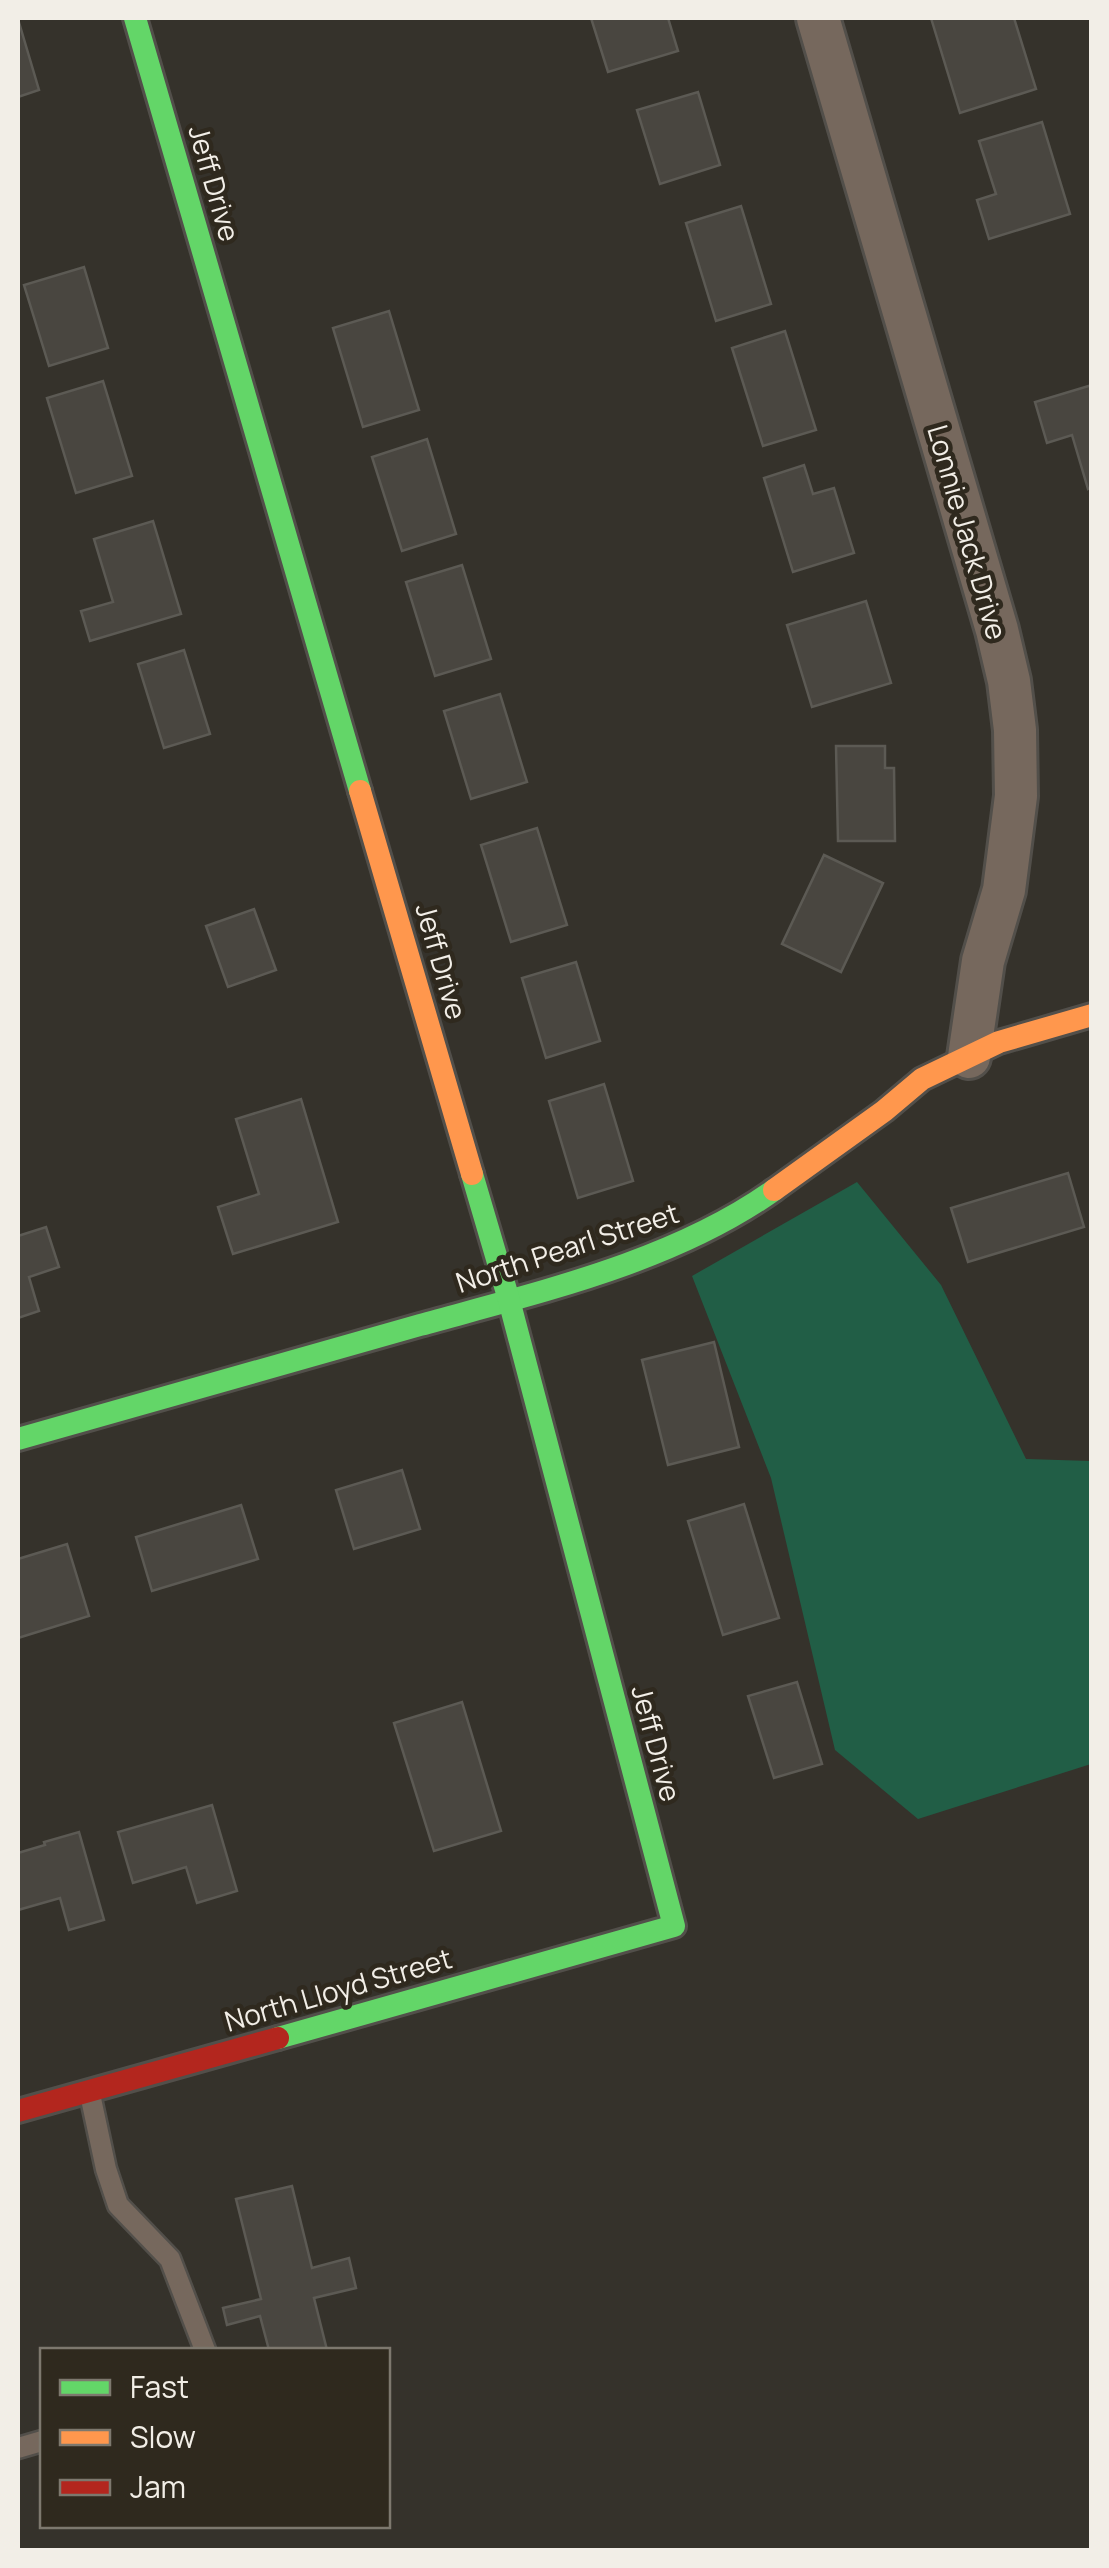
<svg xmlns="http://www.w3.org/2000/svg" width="1109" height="2568" font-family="Manrope,sans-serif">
<rect width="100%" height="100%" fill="#35322b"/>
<polygon fill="#215e46" points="857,1182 941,1285 1026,1459 1091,1461 1091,1764 918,1819 835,1750 771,1478 692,1276"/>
<g fill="#494640" stroke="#5c5a54" stroke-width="2.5">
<polygon points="591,18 668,18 678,51 608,72"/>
<polygon points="931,18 1014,18 1036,89 960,113"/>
<polygon points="18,19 39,90 18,97"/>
<polygon points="698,92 720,165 660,184 637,110"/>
<polygon points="1042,122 1070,214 989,239 977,200 996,194 979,141"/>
<polygon points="741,206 771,304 716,321 686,223"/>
<polygon points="84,267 108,348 49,366 24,285"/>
<polygon points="389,311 419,410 363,427 333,328"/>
<polygon points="785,331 816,430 763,446 732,348"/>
<polygon points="103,381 132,476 76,493 47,398"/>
<polygon points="1092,385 1092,487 1088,489 1072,435 1047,443 1035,402"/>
<polygon points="427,439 456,534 402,551 372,457"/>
<polygon points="804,465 813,494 834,488 854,553 793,572 764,478"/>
<polygon points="153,521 181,614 90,641 81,611 113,602 94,539"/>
<polygon points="462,565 491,659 435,676 406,582"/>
<polygon points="866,601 891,683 812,707 787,625"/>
<polygon points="184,650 210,734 164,748 138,664"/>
<polygon points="500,694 527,782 471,799 444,711"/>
<polygon points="836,746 885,746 885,768 894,768 895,841 838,841"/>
<polygon points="537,828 567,925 511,942 481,845"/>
<polygon points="824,855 883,883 841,972 782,944"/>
<polygon points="254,909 276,970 228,987 206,926"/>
<polygon points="576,962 600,1041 546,1058 522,978"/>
<polygon points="604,1084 633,1181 578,1198 549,1101"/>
<polygon points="301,1099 338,1222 233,1254 218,1207 259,1194 236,1119"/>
<polygon points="1068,1173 1084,1227 968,1262 951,1208"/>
<polygon points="46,1227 59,1267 29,1277 39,1311 18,1318 18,1236"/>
<polygon points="714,1342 739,1447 668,1465 642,1360"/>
<polygon points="402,1470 420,1529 354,1549 336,1490"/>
<polygon points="744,1504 779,1618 723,1635 688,1521"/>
<polygon points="241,1505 258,1559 152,1591 136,1537"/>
<polygon points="67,1544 89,1616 18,1638 18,1559"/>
<polygon points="797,1682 822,1764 774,1778 748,1696"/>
<polygon points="462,1702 501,1831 434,1851 394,1723"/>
<polygon points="212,1805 237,1891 197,1903 186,1867 133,1883 118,1832"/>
<polygon points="79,1832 104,1920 69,1930 60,1898 18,1910 18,1853 45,1845 44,1842"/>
<polygon points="292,2186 312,2268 349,2258 356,2288 314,2298 327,2350 269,2350 260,2316 227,2325 223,2308 261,2299 236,2199"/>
</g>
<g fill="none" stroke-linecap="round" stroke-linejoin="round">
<defs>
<g id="lane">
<polyline points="90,2094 106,2169 118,2205 170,2259 205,2350"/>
<polyline points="18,2448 42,2441"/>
</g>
<polyline id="street" points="818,18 997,630 1009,681 1015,730 1016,796 1004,890 983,961 969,1057"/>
<g id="fast">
<polyline points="135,18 360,791"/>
<path d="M18 1439C152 1401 286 1363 420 1325 539 1292 673 1262 774 1190"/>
<polyline points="278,2038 674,1926 509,1300 472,1174"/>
</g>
<g id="slow">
<polyline points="360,791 472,1174"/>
<polyline points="774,1190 884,1111 922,1079 999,1042 1092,1015"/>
</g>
<polyline id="jam" points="18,2111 278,2038"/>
</defs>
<use href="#lane" stroke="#524f4a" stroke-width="25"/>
<use href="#street" stroke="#524f4a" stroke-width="48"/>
<use href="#fast" stroke="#524f4a" stroke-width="28"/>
<use href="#slow" stroke="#524f4a" stroke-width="28"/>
<use href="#jam" stroke="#524f4a" stroke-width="28"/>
<use href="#lane" stroke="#76685d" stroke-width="20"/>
<use href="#street" stroke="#76685d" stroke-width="42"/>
<use href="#fast" stroke="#63d668" stroke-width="22"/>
<use href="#slow" stroke="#ff974d" stroke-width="22"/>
<use href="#jam" stroke="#b3261e" stroke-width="22"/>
</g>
<g text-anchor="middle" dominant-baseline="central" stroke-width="9" stroke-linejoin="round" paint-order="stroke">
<g font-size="28" fill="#f2eee7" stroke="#2f291e">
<text transform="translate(215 183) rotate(74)">Jeff Drive</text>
<text transform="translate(968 532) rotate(74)">Lonnie Jack Drive</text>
<text transform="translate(442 961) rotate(74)">Jeff Drive</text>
<text transform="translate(567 1247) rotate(-18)">North Pearl Street</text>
<text transform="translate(657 1743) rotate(75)">Jeff Drive</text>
<text transform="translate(338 1989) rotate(-16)">North Lloyd Street</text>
</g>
</g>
<rect width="1109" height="2568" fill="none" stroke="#f2eee7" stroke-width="40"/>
<rect x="40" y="2348" width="350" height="180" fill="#2f291e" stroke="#7d786e" stroke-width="2.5"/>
<rect x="60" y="2380" width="50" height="15" fill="#63d668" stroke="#7d786e" stroke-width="2.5"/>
<text x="130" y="2398" font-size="30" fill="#f2eee7">Fast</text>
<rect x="60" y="2430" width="50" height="15" fill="#ff974d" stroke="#7d786e" stroke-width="2.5"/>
<text x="130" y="2448" font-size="30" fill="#f2eee7">Slow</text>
<rect x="60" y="2480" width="50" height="15" fill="#b3261e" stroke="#7d786e" stroke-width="2.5"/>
<text x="130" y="2498" font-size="30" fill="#f2eee7">Jam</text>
</svg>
